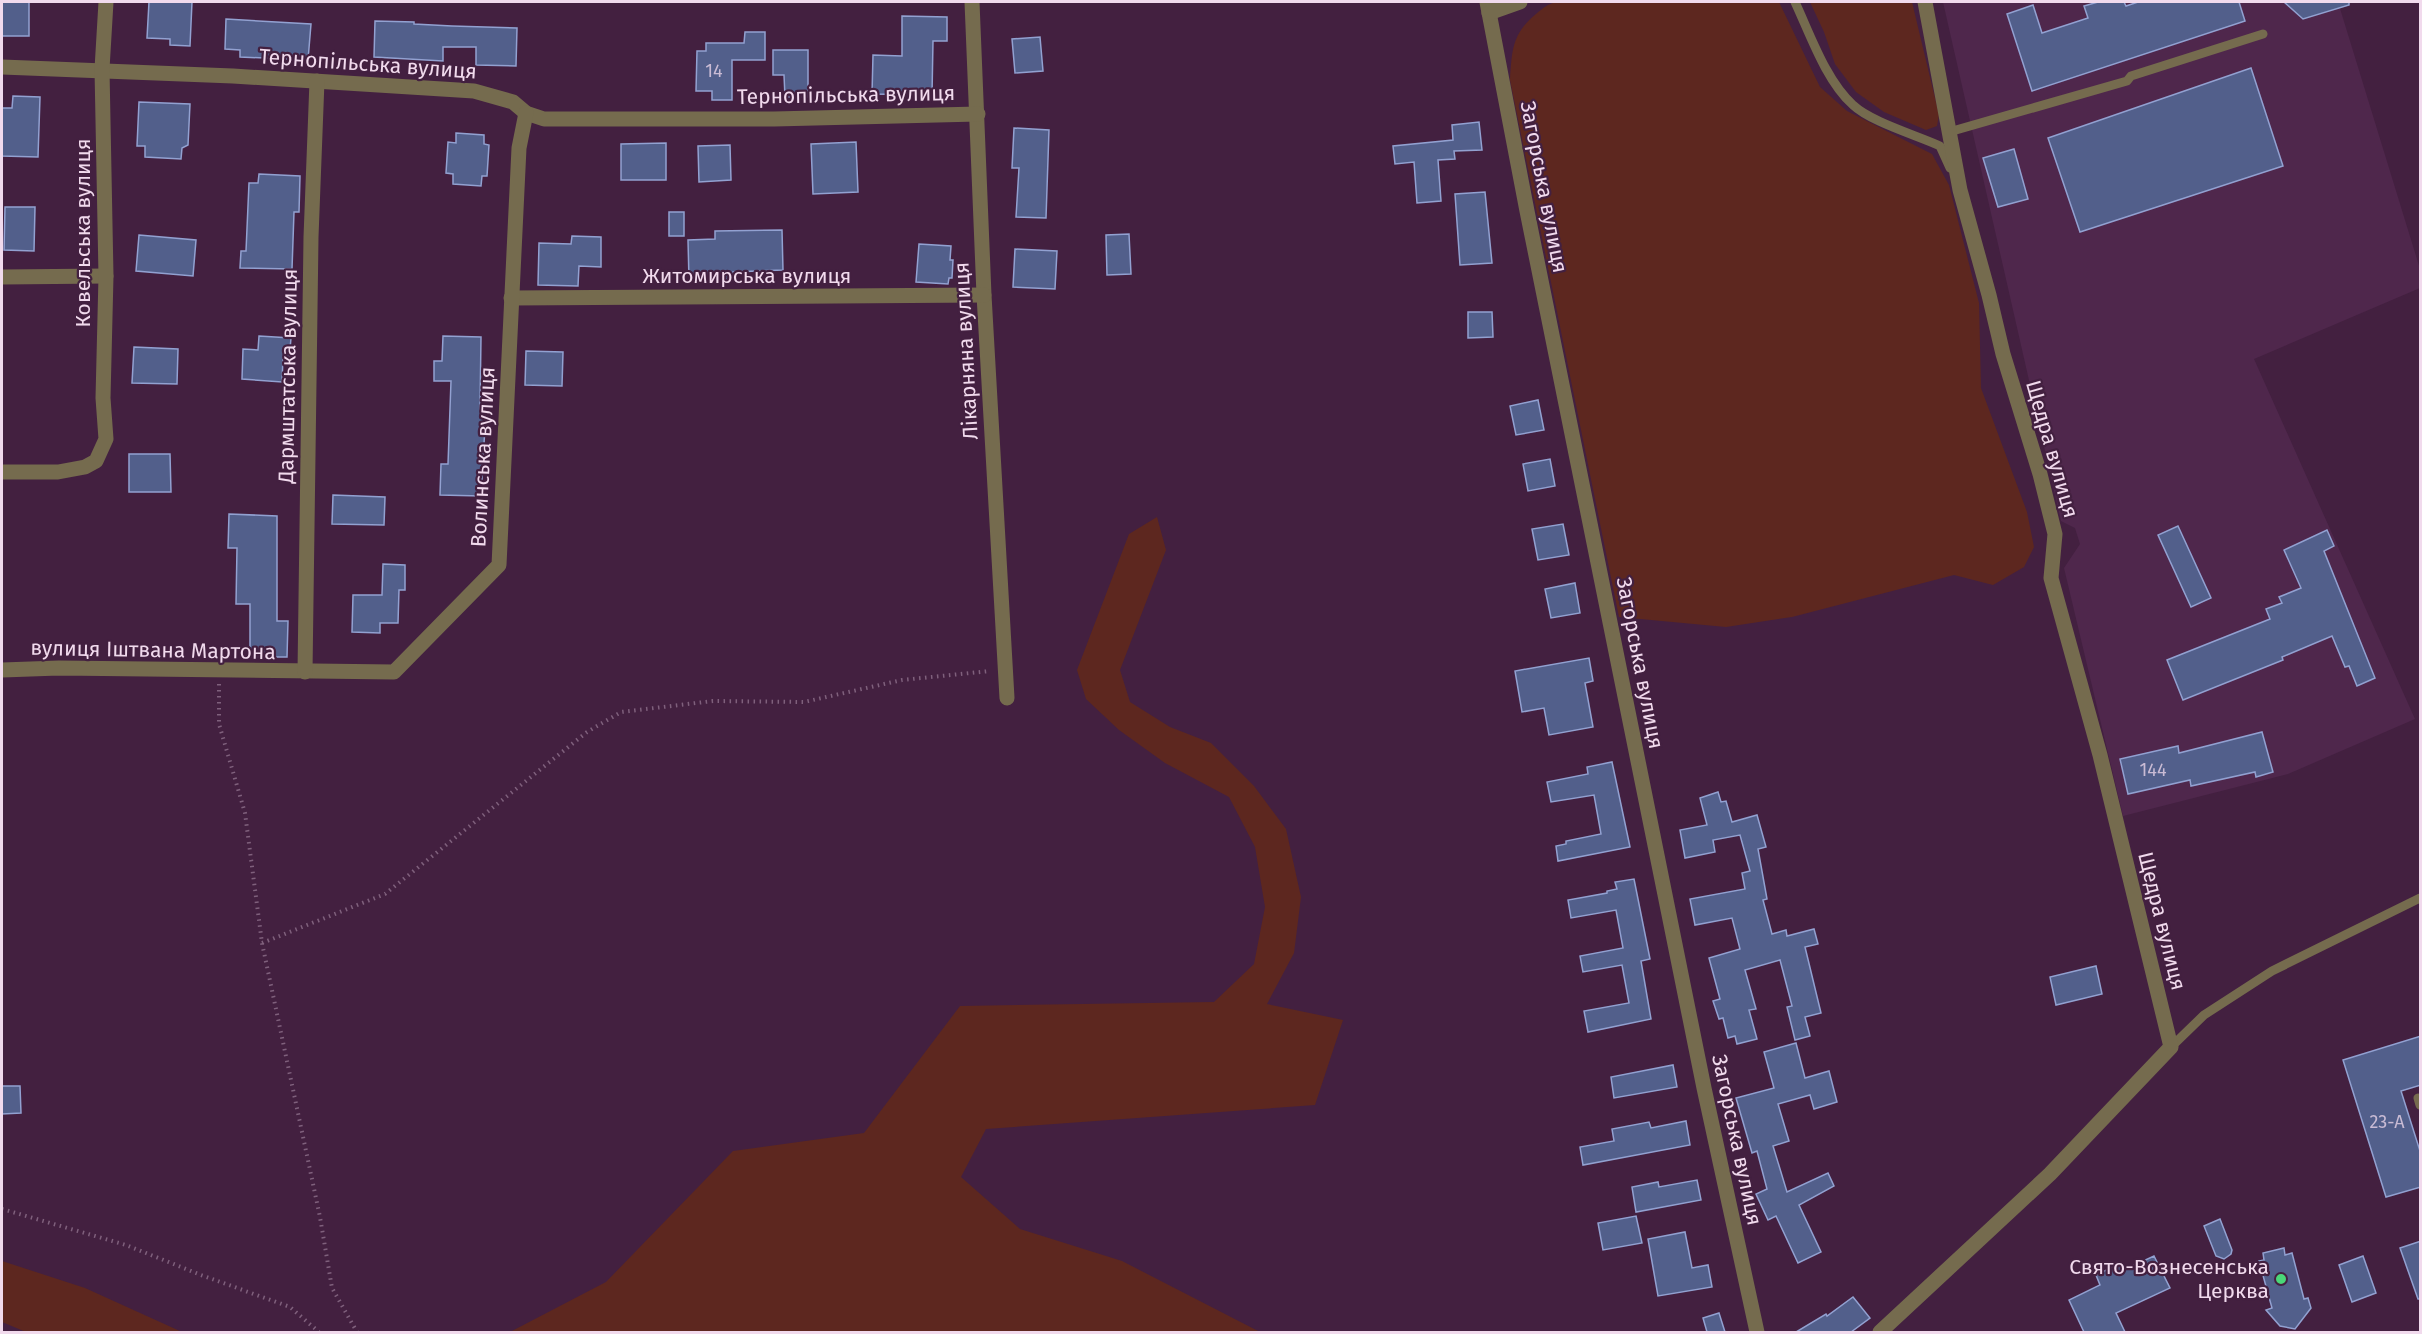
<svg xmlns="http://www.w3.org/2000/svg" width="2422" height="1334" font-family="'Fira Sans',sans-serif">
<rect width="100%" height="100%" fill="#432040"/>
<polygon fill="#4f274c" points="1943,2 2338,2 2420,269 2420,288 2254,359 2415,719 2288,774 2123,816 2064,568 2080,544 2075,528 2061,521"/>
<g fill="#5d271f">
<path d="M1556 2H1779L1820 87 1847 111 1932 154 1949 185 1979 303 1981 388 2027 512 2034 547 2024 567 1993 585 1954 575 1792 617 1726 627 1619 617 1510 80C1512 50 1512 34 1536 14 1543 8 1548 4 1556 2Z"/>
<polygon points="1810,2 1912,2 1939,115 1937,126 1926,130 1884,112 1856,92 1835,64 1824,32"/>
<polygon points="1157,517 1166,550 1120,670 1130,702 1170,727 1211,743 1254,786 1286,829 1301,897 1294,953 1267,1004 1343,1020 1315,1105 986,1129 961,1177 1020,1229 1122,1261 1260,1332 510,1332 606,1282 733,1151 864,1133 960,1006 1214,1002 1254,964 1265,907 1255,847 1229,797 1165,763 1119,730 1086,699 1077,670 1129,534"/>
<polygon points="2,1261 85,1288 182,1332 26,1332 2,1322"/>
</g>
<g fill="#525f8b" stroke="#92a1d1" stroke-width="1.5">
<rect x="2" y="2" width="27" height="34"/>
<polygon points="149,2 192,2 190,46 170,45 170,39 147,38"/>
<polygon points="2098,2 2124,2 2126,6 2138,2 2239,2 2245,21 2032,91 2007,14 2033,5 2042,33 2088,18 2084,6"/>
<polygon points="2284,2 2349,2 2349,5 2303,19"/>
<polygon points="902,16 947,17 947,41 933,41 932,95 872,94 873,55 902,56"/>
<polygon points="226,19 311,24 308,60 240,57 240,50 225,49"/>
<polygon points="375,21 414,22 414,24 452,26 517,28 516,66 476,65 476,47 443,47 443,61 374,57"/>
<polygon points="745,32 765,32 765,60 732,60 732,100 712,100 712,91 696,91 697,51 706,51 706,43 744,43"/>
<polygon points="1040,37 1043,71 1015,73 1012,39"/>
<polygon points="773,50 808,50 808,97 785,97 784,75 773,75"/>
<polygon points="2251,68 2283,166 2080,232 2048,138"/>
<polygon points="13,96 40,97 38,157 2,156 2,108 12,108"/>
<polygon points="139,102 190,104 188,145 182,148 181,159 145,157 145,146 137,146"/>
<polygon points="1479,122 1482,150 1454,151 1455,159 1438,160 1441,201 1417,203 1414,162 1395,164 1393,146 1453,140 1452,125"/>
<polygon points="1014,128 1049,130 1046,218 1016,217 1019,168 1012,168"/>
<polygon points="456,133 484,135 484,144 489,145 487,176 482,176 481,186 453,184 453,174 446,173 448,142 456,143"/>
<polygon points="856,142 858,192 813,194 811,144"/>
<polygon points="666,143 666,180 621,180 621,144"/>
<polygon points="730,145 731,180 699,182 698,146"/>
<polygon points="2014,149 2028,199 1998,207 1983,158"/>
<polygon points="259,174 300,176 299,212 294,212 292,269 240,268 241,251 246,251 249,183 258,183"/>
<polygon points="1485,192 1492,263 1460,265 1455,194"/>
<polygon points="5,207 35,207 34,251 4,250"/>
<rect x="669" y="212" width="15" height="24"/>
<polygon points="782,230 783,270 733,272 733,279 689,280 688,240 715,239 715,231"/>
<polygon points="1129,234 1131,274 1107,275 1106,235"/>
<polygon points="139,235 196,240 193,276 136,271"/>
<polygon points="572,236 601,237 601,267 579,266 578,286 538,285 539,243 571,244"/>
<polygon points="919,244 951,246 950,260 953,260 952,278 949,278 948,284 916,282"/>
<polygon points="1015,249 1057,251 1055,289 1013,287"/>
<polygon points="1468,312 1492,312 1493,337 1468,338"/>
<polygon points="259,336 291,338 289,361 283,358 282,382 242,379 243,349 258,350"/>
<polygon points="443,336 481,337 480,409 486,409 481,496 440,495 441,464 448,464 451,381 434,381 434,361 442,361"/>
<polygon points="134,347 178,349 177,384 132,383"/>
<polygon points="526,351 563,352 562,386 525,385"/>
<polygon points="1538,400 1544,430 1516,435 1510,406"/>
<polygon points="129,454 170,454 171,492 129,492"/>
<polygon points="1550,459 1555,486 1528,491 1523,464"/>
<polygon points="333,495 385,497 384,525 332,524"/>
<polygon points="229,514 277,516 277,621 288,621 287,657 250,657 250,604 236,604 237,548 228,548"/>
<polygon points="1563,524 1569,555 1538,560 1532,529"/>
<polygon points="2178,526 2211,598 2191,607 2158,535"/>
<polygon points="2327,530 2334,546 2324,551 2375,678 2357,686 2349,666 2345,667 2332,636 2282,657 2283,660 2183,700 2167,660 2270,619 2266,609 2282,603 2279,597 2301,588 2284,550"/>
<polygon points="383,564 405,565 405,590 399,590 398,623 380,623 380,633 352,632 353,595 382,595"/>
<polygon points="1575,583 1580,613 1551,618 1545,589"/>
<polygon points="1589,658 1593,681 1585,683 1593,727 1549,735 1544,708 1522,712 1515,671"/>
<polygon points="2262,732 2273,772 2256,777 2255,772 2191,786 2190,780 2128,794 2120,759 2178,746 2179,753"/>
<polygon points="1612,762 1630,847 1558,861 1556,846 1566,844 1566,841 1601,834 1594,795 1551,802 1547,782 1588,774 1587,767"/>
<polygon points="1718,792 1721,802 1726,801 1732,822 1757,815 1766,847 1758,849 1767,899 1763,900 1772,934 1786,930 1787,936 1814,929 1818,944 1805,947 1821,1013 1805,1017 1810,1036 1795,1040 1787,1007 1792,1006 1780,960 1745,970 1756,1009 1749,1010 1757,1039 1737,1044 1735,1036 1728,1038 1723,1018 1719,1019 1713,1001 1720,999 1709,958 1740,949 1732,918 1695,925 1690,899 1745,889 1742,873 1750,871 1740,835 1713,840 1715,852 1685,858 1680,830 1707,825 1700,798"/>
<polygon points="1634,879 1650,959 1641,961 1651,1019 1588,1032 1584,1011 1629,1003 1622,965 1583,972 1580,956 1623,948 1616,910 1571,918 1568,900 1607,893 1607,891 1617,889 1615,882"/>
<polygon points="2096,966 2102,994 2056,1005 2050,977"/>
<polygon points="2421,1036 2421,1085 2401,1091 2421,1154 2421,1187 2386,1197 2343,1060"/>
<polygon points="1796,1043 1805,1078 1829,1071 1837,1102 1814,1109 1810,1095 1778,1104 1789,1141 1773,1146 1787,1192 1828,1173 1834,1186 1799,1205 1821,1252 1798,1263 1776,1216 1768,1220 1756,1194 1767,1189 1757,1151 1752,1153 1736,1098 1774,1088 1764,1052"/>
<polygon points="1673,1065 1677,1087 1614,1098 1611,1077"/>
<polygon points="2,1086 20,1086 21,1113 2,1114"/>
<polygon points="1686,1121 1690,1145 1583,1165 1580,1147 1614,1141 1612,1129 1649,1122 1651,1128"/>
<polygon points="1697,1180 1701,1200 1636,1212 1632,1187 1658,1182 1659,1187"/>
<polygon points="1636,1216 1642,1243 1603,1250 1598,1223"/>
<polygon points="2220,1219 2232,1250 2231,1254 2224,1259 2216,1256 2204,1226"/>
<polygon points="1685,1232 1692,1268 1708,1265 1712,1287 1658,1296 1648,1239"/>
<polygon points="2421,1241 2421,1299 2418,1299 2400,1248"/>
<polygon points="2284,1248 2285,1255 2292,1253 2304,1299 2308,1298 2311,1308 2295,1329 2280,1326 2266,1310 2272,1308 2259,1261 2264,1260 2263,1253"/>
<polygon points="2154,1256 2170,1288 2116,1313 2125,1332 2084,1332 2069,1300 2100,1285 2096,1275 2121,1263 2124,1270"/>
<polygon points="2363,1256 2376,1293 2352,1302 2339,1265"/>
<polygon points="1853,1297 1870,1318 1851,1332 1796,1332 1826,1314 1827,1316"/>
<polygon points="1719,1313 1725,1332 1707,1332 1703,1318"/>
</g>
<g fill="none" stroke-linecap="round" stroke-linejoin="round">
<g stroke="#7f607c" stroke-width="4" stroke-dasharray="1.5 4.5" stroke-linecap="butt">
<polyline points="219,684 219,724 245,813 262,943 320,1217 332,1288 357,1332"/>
<polyline points="262,943 385,894 587,732 621,712 713,701 804,702 902,680 990,671"/>
<polyline points="2,1209 126,1245 201,1275 290,1307 319,1332"/>
</g>
<g stroke="#756b4e" stroke-width="9">
<path d="M1795 2C1810 34 1826 81 1853 105 1871 122 1916 135 1940 146L1950 168"/>
<polyline points="1949,132 2127,81 2131,76 2263,34"/>
<polyline points="2171,1047 2204,1015 2272,971 2420,898"/>
<polyline points="2418,1098 2420,1105"/>
</g>
<g stroke="#756b4e" stroke-width="15">
<polyline points="972,2 984,295 1007,698"/>
<polyline points="1487,2 1527,211 1704,1088 1757,1332"/>
<polyline points="1489,13 1520,2"/>
<polyline points="2,67 233,76 474,91 513,102 526,113 544,119 774,119 978,114"/>
<polyline points="2,277 106,276"/>
<polyline points="511,298 984,295"/>
<polyline points="2,472 58,472 85,467 96,461 106,439 103,398 106,276 102,69 106,2"/>
<polyline points="2,670 59,668 394,672 499,565 519,148 526,113"/>
<polyline points="305,672 311,237 317,81"/>
<polyline points="1880,1332 2050,1174 2171,1047 2100,755 2051,578 2055,534 2040,474 2003,354 1989,295 1960,190 1925,2"/>
</g>
</g>
<circle fill="#4ad778" stroke="#432040" stroke-width="2" cx="2281" cy="1279" r="6"/>
<g text-anchor="middle" dominant-baseline="central" stroke-width="4.5" stroke-linejoin="round" paint-order="stroke">
<g font-size="18" fill="#c9bbd4">
<text x="714" y="71">14</text>
<text x="2153" y="770">144</text>
<text x="2387" y="1122">23-А</text>
</g>
<g font-size="21" fill="#f1daed" stroke="#432040">
<text transform="translate(368 64) rotate(4)">Тернопільська вулиця</text>
<text transform="translate(846 95) rotate(-1)">Тернопільська вулиця</text>
<text transform="translate(1544 187) rotate(79)">Загорська вулиця</text>
<text transform="translate(83 233) rotate(-90)">Ковельська вулиця</text>
<text x="747" y="276">Житомирська вулиця</text>
<text transform="translate(966 351) rotate(-93)">Лікарняна вулиця</text>
<text transform="translate(288 376) rotate(-89)">Дармштатська вулиця</text>
<text transform="translate(2052 449) rotate(74)">Щедра вулиця</text>
<text transform="translate(483 457) rotate(-87)">Волинська вулиця</text>
<text transform="translate(153 650) rotate(1)">вулиця Іштвана Мартона</text>
<text transform="translate(1640 663) rotate(79)">Загорська вулиця</text>
<text transform="translate(2162 921) rotate(76)">Щедра вулиця</text>
<text transform="translate(1737 1140) rotate(78)">Загорська вулиця</text>
</g>
<g font-size="21" fill="#f1daed" stroke="#432040" text-anchor="end">
<text x="2269" y="1267">Свято-Вознесенська<tspan x="2269" dy="24">Церква</tspan></text>
</g>
</g>
<rect width="2422" height="1334" fill="none" stroke="#f1daed" stroke-width="6"/>
</svg>
